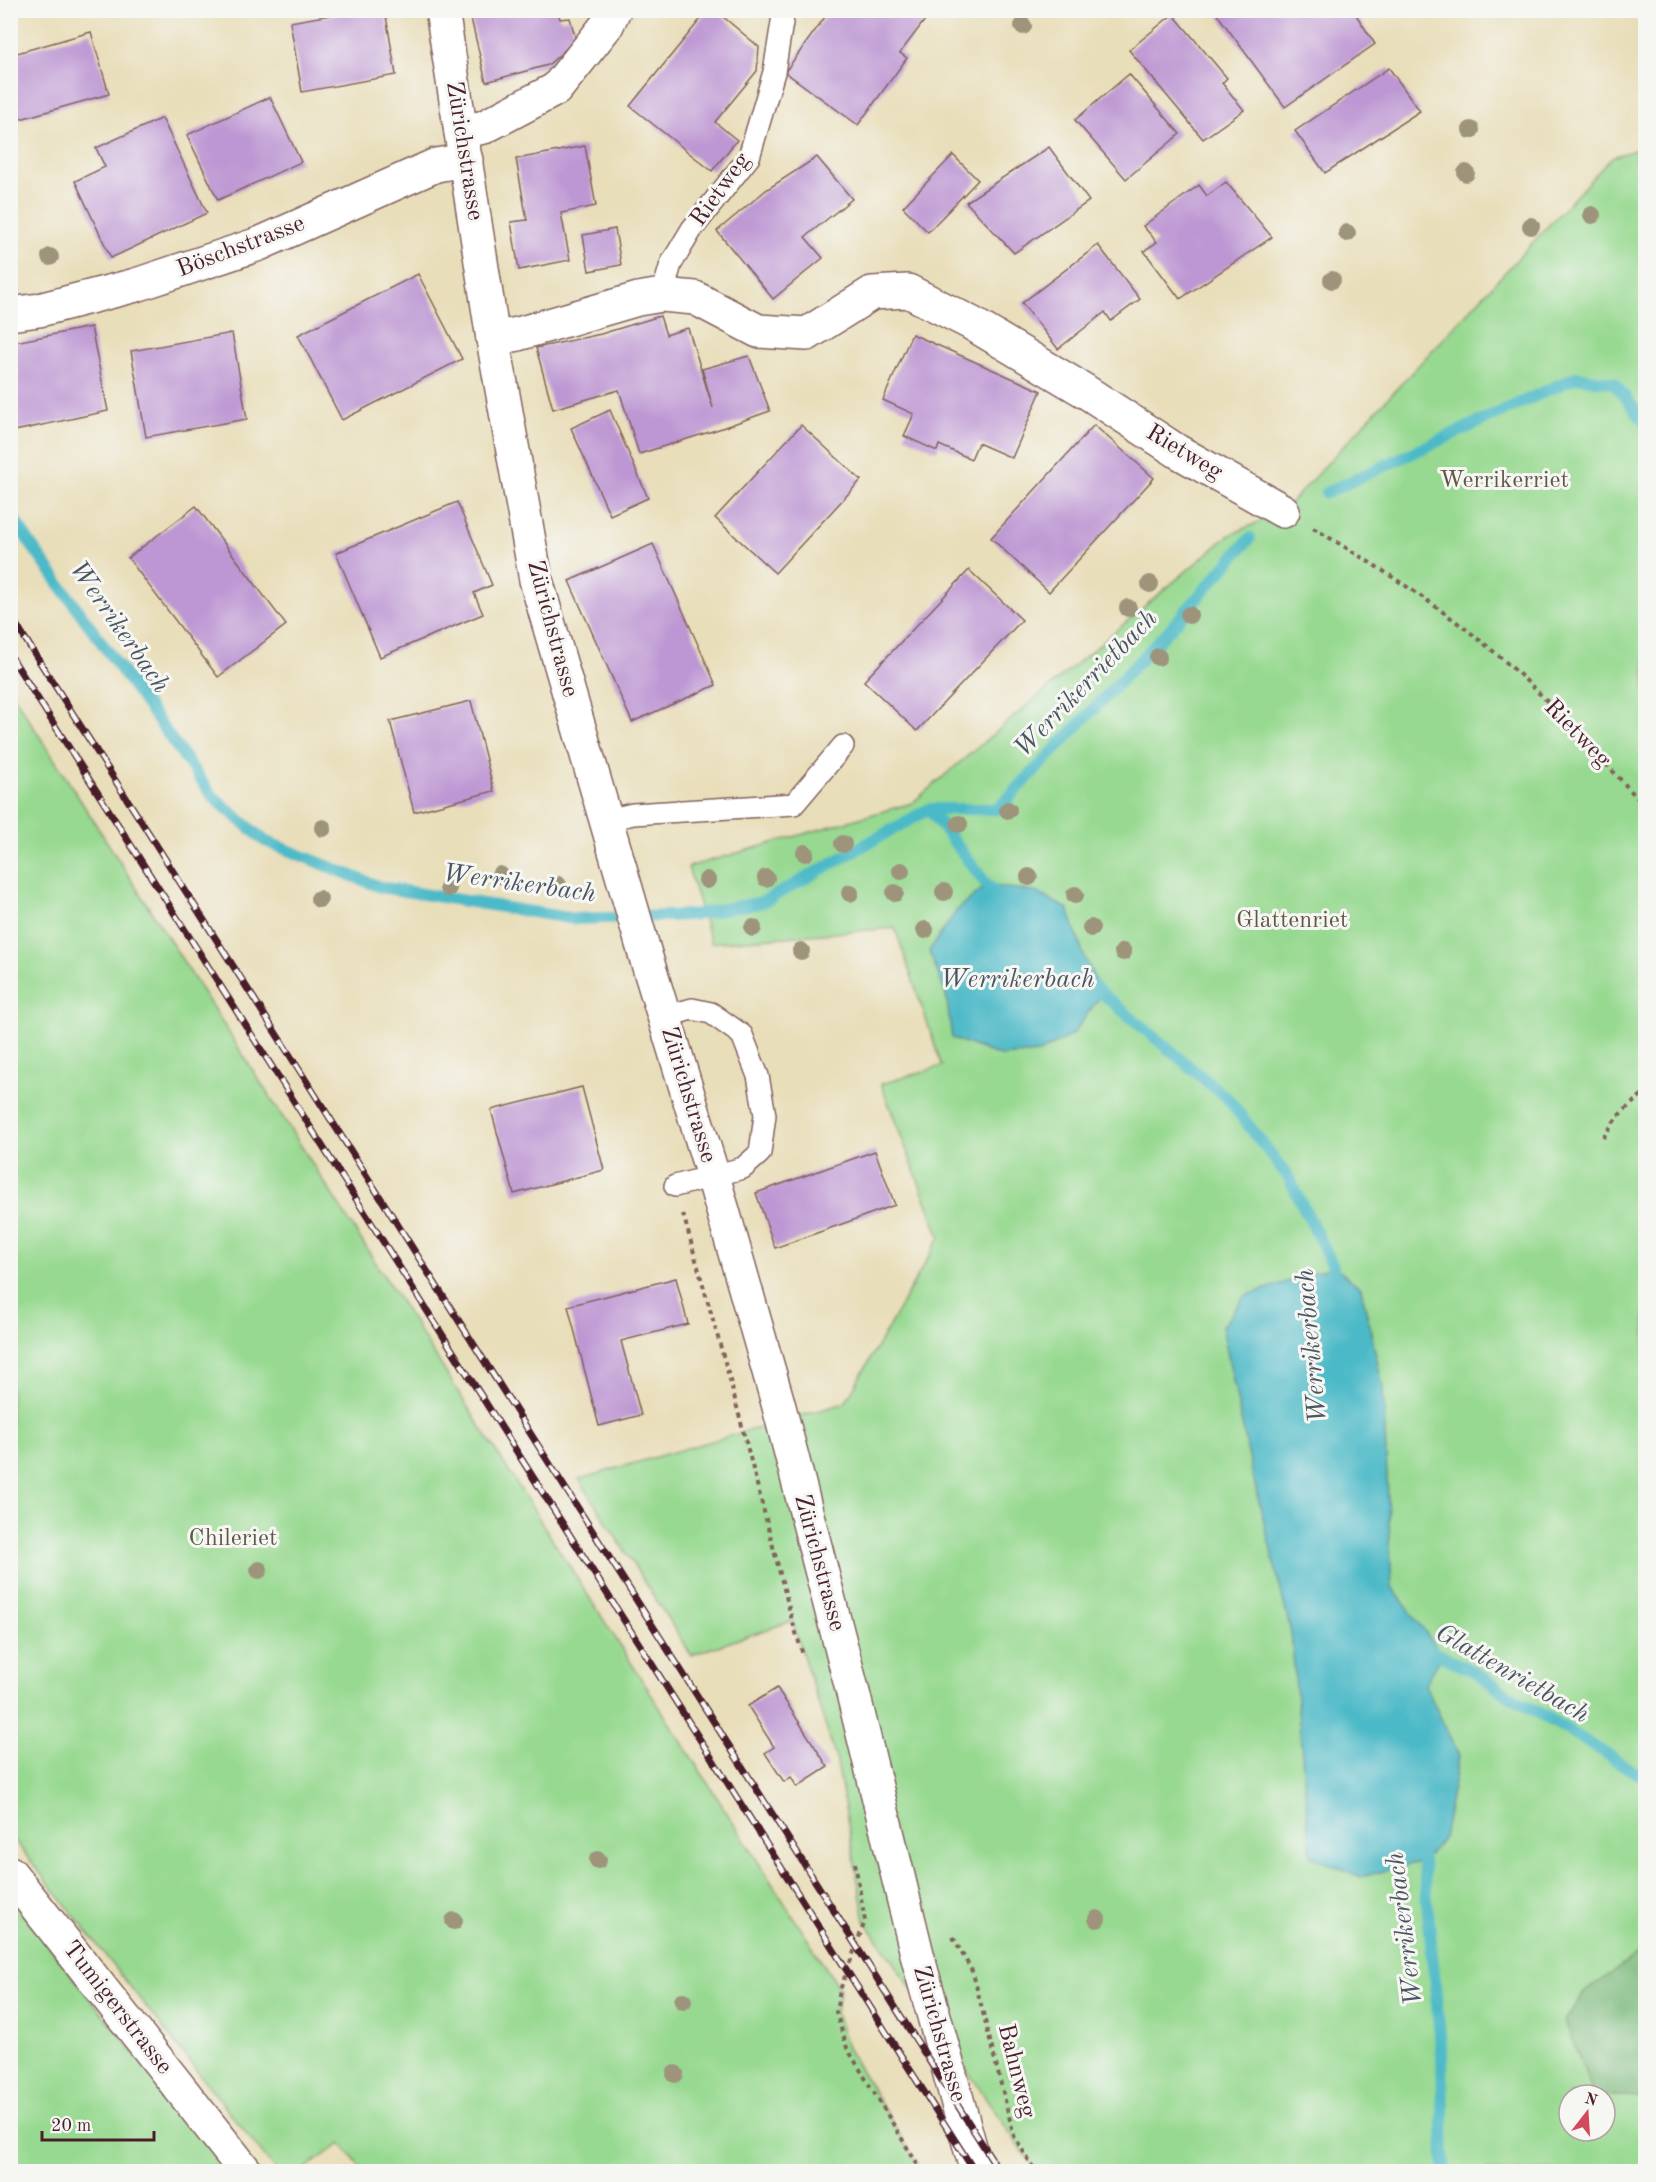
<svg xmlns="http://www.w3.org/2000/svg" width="1656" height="2182" font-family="'Old Standard TT',serif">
<rect width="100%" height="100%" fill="#f6f6f2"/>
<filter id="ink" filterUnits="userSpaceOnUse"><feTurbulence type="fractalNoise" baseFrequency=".0167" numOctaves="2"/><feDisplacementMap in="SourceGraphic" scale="12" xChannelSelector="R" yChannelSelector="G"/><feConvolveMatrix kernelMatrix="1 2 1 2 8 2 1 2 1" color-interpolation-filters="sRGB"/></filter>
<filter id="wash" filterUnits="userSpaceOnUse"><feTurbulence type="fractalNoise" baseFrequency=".008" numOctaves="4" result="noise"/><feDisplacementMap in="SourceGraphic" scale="24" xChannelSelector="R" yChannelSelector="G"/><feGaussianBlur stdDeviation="1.35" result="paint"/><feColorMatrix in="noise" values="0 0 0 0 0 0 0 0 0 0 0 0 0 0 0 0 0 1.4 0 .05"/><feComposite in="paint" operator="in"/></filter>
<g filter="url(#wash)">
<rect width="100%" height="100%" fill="#e9deba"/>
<g fill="#97d990" stroke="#707c5e" stroke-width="1.5" fill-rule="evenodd">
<path d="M1645 147V2171H1036L865 1921 837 1762 792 1621 691 1655 579 1479 845 1403 940 1237 881 1084 942 1066 895 928 711 943 688 867 912 803 1228 536 1283 511 1612 157ZM1569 2095H1605V2131H1569Z"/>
<polygon points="10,690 840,1990 836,2012 847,2048 922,2171 364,2172 341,2143 302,2171 276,2171 11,1836"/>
<polygon points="11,1899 228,2171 11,2171"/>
</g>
<polygon fill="#79b97a" stroke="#626c52" stroke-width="1.5" points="1645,1931 1645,2097 1594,2095 1565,2022 1583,1994 1639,1953"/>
<g fill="#4cb9c7" stroke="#4b6c79" stroke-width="1.5">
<polygon points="987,885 1035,892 1068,909 1084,956 1102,994 1073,1034 1039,1053 1000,1056 952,1038 946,994 929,951 957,910"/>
<polygon points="1333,1266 1361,1288 1383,1387 1392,1587 1442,1655 1425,1685 1459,1756 1443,1838 1423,1861 1361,1877 1311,1856 1291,1632 1253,1477 1222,1327 1245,1296"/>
</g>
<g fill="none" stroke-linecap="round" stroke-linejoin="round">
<g stroke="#4cb9c7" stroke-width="12">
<polyline points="1326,493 1576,377 1614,383 1646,423"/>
<polyline points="10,513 32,546 213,797 265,841 380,887 575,919 693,915 763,902 929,809 998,809 1171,628 1250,538"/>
<polyline points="929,809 987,885 998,895"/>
<polyline points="1091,984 1228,1099 1289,1178 1333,1266 1333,1282"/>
<polyline points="1428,1649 1476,1673 1513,1698 1563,1727 1646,1779"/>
<polyline points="1419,1847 1423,1861 1442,2056 1444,2172"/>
</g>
</g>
<g id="blocks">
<g fill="#bd97d3">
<polygon points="359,10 385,10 396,75 302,92 290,22"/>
<polygon points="469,10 557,10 560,19 570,18 576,40 548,65 486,82"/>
<polygon points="708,10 715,10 759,47 757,71 715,122 737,140 712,171 630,106"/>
<polygon points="830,10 912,10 925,20 900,53 907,58 858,125 785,72"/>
<polygon points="1214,10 1353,10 1375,44 1285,107"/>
<polygon points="1173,14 1227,78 1222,83 1244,110 1203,139 1129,50"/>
<polygon points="91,32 109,94 10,122 10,55"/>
<polygon points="1389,68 1420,111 1325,173 1295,131"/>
<polygon points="1129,74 1180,134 1126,179 1075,120"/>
<polygon points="270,97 301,162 218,200 187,135"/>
<polygon points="162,118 207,213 111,258 75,181 105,167 96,148"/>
<polygon points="585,146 596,206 561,213 570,260 519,270 511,222 527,220 516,159"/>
<polygon points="1049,147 1089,201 1014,253 966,202"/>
<polygon points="953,155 978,180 928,232 903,207"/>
<polygon points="817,157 852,199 805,237 823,258 773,299 717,231 766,190"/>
<polygon points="1226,182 1272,237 1180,299 1144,251 1157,242 1143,226 1199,185 1207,196"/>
<polygon points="615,229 621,265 589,271 583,235"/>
<polygon points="1098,245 1140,299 1111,321 1105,312 1058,349 1022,303"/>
<polygon points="418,274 462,359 342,420 298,335"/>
<polygon points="660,316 666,335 688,328 713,408 702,369 749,356 770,411 719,429 639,454 619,390 553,409 536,348 601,334"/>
<polygon points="91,327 108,411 10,432 10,343"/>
<polygon points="232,333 247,419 146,437 131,351"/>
<polygon points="912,334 1041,391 1012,458 978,443 971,459 939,445 937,451 904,436 914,414 883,400"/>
<polygon points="610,410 648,498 610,515 571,428"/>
<polygon points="801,425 861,480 775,573 715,518"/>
<polygon points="1094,425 1154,478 1049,592 991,538"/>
<polygon points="457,502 492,585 474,593 483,614 380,657 336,553"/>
<polygon points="196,506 286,625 218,677 128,558"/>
<polygon points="653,544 716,685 632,722 569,581"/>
<polygon points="969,570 1022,620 917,731 864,681"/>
<polygon points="471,701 494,791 414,812 390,721"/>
<polygon points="582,1087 604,1170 514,1194 491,1110"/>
<polygon points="875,1151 895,1205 775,1248 756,1193"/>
<polygon points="676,1278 688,1324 621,1341 641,1415 599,1426 568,1306"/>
<polygon points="777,1688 828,1767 797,1787 791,1777 784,1782 765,1753 774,1747 748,1706"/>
</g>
</g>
</g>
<g filter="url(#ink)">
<use href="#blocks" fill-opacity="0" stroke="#82625d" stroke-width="1.5"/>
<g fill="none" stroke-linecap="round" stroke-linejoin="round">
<defs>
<g id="service">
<polyline points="662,295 671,264 692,229 749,157 774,72 784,10"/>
<polyline points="607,820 633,814 794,804 843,746"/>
<polyline points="664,1017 692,1009 711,1013 742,1035 758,1076 765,1115 760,1153 743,1168 675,1186"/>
</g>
<g id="minor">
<polyline points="461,132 484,127 556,89 607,25 614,10"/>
<polyline points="10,314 39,310 136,285 259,244 436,165 466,160"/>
<polyline points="493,339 518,334 638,299 662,295 695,298 758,331 807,334 872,293 908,291 971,323 1085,391 1177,451 1283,511"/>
<polyline points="10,1873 246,2172"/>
</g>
<polyline id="secondary" points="442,10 493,339 536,580 645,954 713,1176 778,1403 853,1693 919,1962 977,2172"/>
</defs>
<use href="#service" stroke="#82625d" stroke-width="24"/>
<use href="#minor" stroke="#82625d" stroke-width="36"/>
<use href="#secondary" stroke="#82625d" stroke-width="36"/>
<g stroke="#82625d" stroke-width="4" stroke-dasharray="4.5 4.5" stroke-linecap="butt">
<path d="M1313 528C1376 565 1437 604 1493 651 1549 698 1596 754 1646 807"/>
<polyline points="1603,1138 1617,1117 1646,1091"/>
<polyline points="683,1214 730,1380 792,1620 803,1655"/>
<polyline points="855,1863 865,1921 840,1990 836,2012 847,2048 922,2172"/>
<polyline points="953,1937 973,1973 1014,2136 1036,2172"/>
</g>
<use href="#service" stroke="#fff" stroke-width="21"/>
<use href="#minor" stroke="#fff" stroke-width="33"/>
<use href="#secondary" stroke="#fff" stroke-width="33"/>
<defs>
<g id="rail">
<polyline points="10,615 1000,2172"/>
<polyline points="10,655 975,2172"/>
</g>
</defs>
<use href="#rail" stroke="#4a1f2b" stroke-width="7"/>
<use href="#rail" stroke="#f6f6f2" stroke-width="4.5" stroke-dasharray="14" stroke-linecap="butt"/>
</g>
<g fill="#9e947c">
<circle cx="1023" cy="26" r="9"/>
<circle cx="1471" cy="130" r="9"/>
<circle cx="1466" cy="173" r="9"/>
<circle cx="1592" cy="215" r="9"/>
<circle cx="1531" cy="226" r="9"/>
<circle cx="1347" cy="233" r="9"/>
<circle cx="50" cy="257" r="9"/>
<circle cx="1332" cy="280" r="9"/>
<circle cx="1150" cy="584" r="9"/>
<circle cx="1128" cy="608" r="9"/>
<circle cx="1189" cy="615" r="9"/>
<circle cx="1158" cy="657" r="9"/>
<circle cx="1008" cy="810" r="9"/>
<circle cx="959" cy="824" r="9"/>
<circle cx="323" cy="828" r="9"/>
<circle cx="843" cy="844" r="9"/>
<circle cx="805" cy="853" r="9"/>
<circle cx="901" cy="871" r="9"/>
<circle cx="500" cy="875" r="9"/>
<circle cx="1029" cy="877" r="9"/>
<circle cx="766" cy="878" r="9"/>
<circle cx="707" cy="880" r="9"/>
<circle cx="558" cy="885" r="9"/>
<circle cx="448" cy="888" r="9"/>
<circle cx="944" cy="892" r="9"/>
<circle cx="850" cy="893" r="9"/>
<circle cx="895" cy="893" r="9"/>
<circle cx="1075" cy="895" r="9"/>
<circle cx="319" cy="899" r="9"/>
<circle cx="753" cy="928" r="9"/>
<circle cx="1091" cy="928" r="9"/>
<circle cx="925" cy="930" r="9"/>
<circle cx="801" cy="951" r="9"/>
<circle cx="1123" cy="952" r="9"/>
<circle cx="259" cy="1570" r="9"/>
<circle cx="598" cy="1860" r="9"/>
<circle cx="1097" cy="1919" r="9"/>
<circle cx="454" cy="1921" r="9"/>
<circle cx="683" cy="2001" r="9"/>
<circle cx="675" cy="2074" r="9"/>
</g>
</g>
<g text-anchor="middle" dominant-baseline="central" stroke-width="6" stroke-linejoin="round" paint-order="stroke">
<g font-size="24" fill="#4a1f2b" stroke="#f6f6f2">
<text transform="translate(464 151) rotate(81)">Zürichstrasse</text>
<text transform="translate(721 190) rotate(-54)">Rietweg</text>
<text transform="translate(241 247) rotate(-21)">Böschstrasse</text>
<text transform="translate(1184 453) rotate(31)">Rietweg</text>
<text transform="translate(552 629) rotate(75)">Zürichstrasse</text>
<text transform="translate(1577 734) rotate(46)">Rietweg</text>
<text transform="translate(688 1095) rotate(73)">Zürichstrasse</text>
<text transform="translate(819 1563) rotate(75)">Zürichstrasse</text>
<text transform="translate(117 2008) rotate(52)">Tumigerstrasse</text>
<text transform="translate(939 2034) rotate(74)">Zürichstrasse</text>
<text transform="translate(1016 2071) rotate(76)">Bahnweg</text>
</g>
<g font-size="24" fill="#615749" stroke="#f6f6f2">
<text x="1504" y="481">Werrikerriet</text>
<text x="1292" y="921">Glattenriet</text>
<text x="233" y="1539">Chileriet</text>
</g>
<g font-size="26" font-style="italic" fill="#4b5562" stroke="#f6f6f2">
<text transform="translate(119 627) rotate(55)">Werrikerbach</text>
<text transform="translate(1086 684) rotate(-46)">Werrikerrietbach</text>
<text transform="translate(519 884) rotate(8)">Werrikerbach</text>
<text x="1017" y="980">Werrikerbach</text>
<text transform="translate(1312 1346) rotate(-95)">Werrikerbach</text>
<text transform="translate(1512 1674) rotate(30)">Glattenrietbach</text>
<text transform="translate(1405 1929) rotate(-97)">Werrikerbach</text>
</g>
</g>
<rect width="1656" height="2182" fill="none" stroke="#f6f6f2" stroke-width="36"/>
<g transform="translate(1587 2113) rotate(17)"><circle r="28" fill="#f6f6f2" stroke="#b1a0a2" stroke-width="1.5"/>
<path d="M0-4.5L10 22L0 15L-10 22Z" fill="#d1495b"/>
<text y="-9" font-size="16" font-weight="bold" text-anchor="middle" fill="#4a1f2b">N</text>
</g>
<path d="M42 2131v9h112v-9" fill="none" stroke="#4a1f2b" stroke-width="3"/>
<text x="51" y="2131" font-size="18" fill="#4a1f2b" stroke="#f6f6f2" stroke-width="4.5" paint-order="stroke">20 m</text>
</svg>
